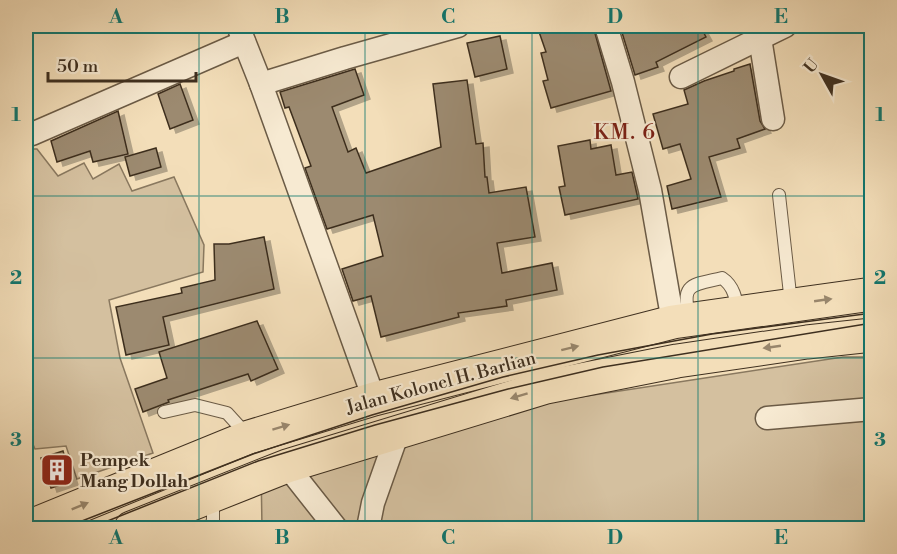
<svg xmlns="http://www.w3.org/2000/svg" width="897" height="554" font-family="'Libre Bodoni',serif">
<defs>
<filter id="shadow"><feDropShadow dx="6" dy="4" stdDeviation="0" flood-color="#0004"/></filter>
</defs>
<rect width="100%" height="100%" fill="#f3deb9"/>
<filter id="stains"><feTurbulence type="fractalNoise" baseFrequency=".00333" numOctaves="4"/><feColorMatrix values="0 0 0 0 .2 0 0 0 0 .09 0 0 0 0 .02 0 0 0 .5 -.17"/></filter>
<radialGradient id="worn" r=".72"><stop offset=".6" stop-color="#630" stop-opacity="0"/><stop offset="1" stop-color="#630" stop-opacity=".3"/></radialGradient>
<g fill="#d4c09f" stroke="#89785f" stroke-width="1.5">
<polygon points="26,149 37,149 58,176 84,163 93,179 119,164 132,191 174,177 204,245 203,272 109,300 120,358 153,453 77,479 66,446 35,449 26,428"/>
<polygon points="843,357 871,357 871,528 262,528 261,467 508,408"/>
</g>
<g fill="#9c8a6f" stroke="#3e2f1f" stroke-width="1.5" filter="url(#shadow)">
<polygon points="537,26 593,26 611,91 551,108 543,81 548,80 541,53 546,52"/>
<polygon points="620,26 700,26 706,37 656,62 658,67 635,75"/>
<polygon points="500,36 507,69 475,77 467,43"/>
<polygon points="750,64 760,121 765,129 737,139 740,148 709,157 721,197 672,209 667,186 691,179 680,144 663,149 653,114 688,104 684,90 704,81 734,71 734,69"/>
<polygon points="355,69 364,95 332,107 348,152 356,148 366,173 441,147 433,84 467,80 476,144 483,143 485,177 487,177 489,193 526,187 535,237 497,243 502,273 552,263 557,290 506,300 507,306 458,313 459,317 381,337 371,296 353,301 342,269 383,256 373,215 327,229 305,168 311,166 289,107 285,108 280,92"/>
<polygon points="180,84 193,120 170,129 158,94"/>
<polygon points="118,111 128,154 93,162 90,151 57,162 51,141"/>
<polygon points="590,140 591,149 611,145 616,175 632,172 638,199 565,215 559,187 565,186 558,146"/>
<polygon points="156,148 161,167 130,176 125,157"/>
<polygon points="264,237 274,289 163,317 169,345 126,355 116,307 182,293 181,288 215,280 214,244 229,244"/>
<polygon points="257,321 278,369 251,381 248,374 168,400 169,402 143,412 135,389 167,378 159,352"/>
<polygon points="63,451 72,481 51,488 41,458"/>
</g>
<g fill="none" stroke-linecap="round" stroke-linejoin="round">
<defs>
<g id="lane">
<polyline points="779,195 791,303"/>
<path d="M690 318C680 283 692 285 722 278 734 286 736 299 738 312"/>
<polyline points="164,412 195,405 227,413 247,435"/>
<polyline points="210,528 213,520 213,497"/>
</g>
<g id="street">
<polyline points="238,26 261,84 374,399"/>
<polyline points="606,26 623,82 650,190 673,322"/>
<polyline points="760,38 773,119"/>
<polyline points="681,77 785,26"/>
<polyline points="261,84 345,58 458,26"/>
<polyline points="32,134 244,42"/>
<polyline points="767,418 872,409"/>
<polyline points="287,466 336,528"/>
<polyline points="368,528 373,503 398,432"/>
</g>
<g id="highway">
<polyline points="26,528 249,437 374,399 673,322 872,294"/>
<polyline points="131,528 287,466 546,387 677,361 807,342 872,335"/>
</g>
</defs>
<use href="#lane" stroke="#6b5b46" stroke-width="14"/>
<use href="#street" stroke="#6b5b46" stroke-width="25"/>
<use href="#highway" stroke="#3e2f1f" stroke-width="35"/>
<use href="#lane" stroke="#f7ead2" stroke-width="12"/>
<use href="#street" stroke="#f7ead2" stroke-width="22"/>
<use href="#highway" stroke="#f3deb9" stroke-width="33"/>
<g stroke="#3e2f1f" stroke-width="1.5">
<polyline points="64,528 253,454 372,415 503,377 598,355 712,334 872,313"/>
<polyline points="90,528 258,461 375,425 508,389 603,367 872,323"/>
</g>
</g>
<defs><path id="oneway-solid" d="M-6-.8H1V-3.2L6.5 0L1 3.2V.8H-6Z" transform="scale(1.5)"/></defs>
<g fill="#98866c">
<use href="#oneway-solid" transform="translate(823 300) rotate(-8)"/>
<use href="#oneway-solid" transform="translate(772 347) rotate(172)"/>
<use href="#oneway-solid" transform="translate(570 348) rotate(-14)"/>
<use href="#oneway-solid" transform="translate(519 396) rotate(163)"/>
<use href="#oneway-solid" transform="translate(281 427) rotate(-17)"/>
<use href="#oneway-solid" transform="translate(80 506) rotate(-22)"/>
</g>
<path fill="none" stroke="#0f766e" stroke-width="1.5" stroke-opacity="0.55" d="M199 26V528M365 26V528M532 26V528M698 26V528M26 196H872M26 358H872"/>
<defs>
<symbol id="building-square" viewBox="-11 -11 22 22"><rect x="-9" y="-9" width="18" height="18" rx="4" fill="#8f2418" stroke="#f7ead2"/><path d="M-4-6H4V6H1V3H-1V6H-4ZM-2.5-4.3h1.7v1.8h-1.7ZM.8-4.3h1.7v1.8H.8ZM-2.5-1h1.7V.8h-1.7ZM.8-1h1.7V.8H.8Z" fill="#fff"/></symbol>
</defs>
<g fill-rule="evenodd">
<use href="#building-square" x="38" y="451" width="38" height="38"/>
</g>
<g text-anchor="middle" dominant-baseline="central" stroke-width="4.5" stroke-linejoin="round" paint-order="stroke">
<g font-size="18" fill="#3e2f1f" stroke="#f7ead2">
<text transform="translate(441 383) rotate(-15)">Jalan Kolonel H. Barlian</text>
</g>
<g font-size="18" font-weight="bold" fill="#3e2f1f" stroke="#f7ead2" text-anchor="start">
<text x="80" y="460">Pempek<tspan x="80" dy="21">Mang Dollah</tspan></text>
</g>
<g font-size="21" letter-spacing="1.5" fill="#7a1f14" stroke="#f7ead2">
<text x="625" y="133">KM. 6</text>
</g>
</g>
<rect width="897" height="554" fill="none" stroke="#f3deb9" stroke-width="66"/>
<g transform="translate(822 75) rotate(310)" stroke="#f7ead2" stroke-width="4.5" paint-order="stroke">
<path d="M0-4.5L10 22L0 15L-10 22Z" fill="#3e2f1f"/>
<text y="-9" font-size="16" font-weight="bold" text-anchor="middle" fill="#3e2f1f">U</text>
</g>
<path d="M48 72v9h148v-9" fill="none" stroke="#3e2f1f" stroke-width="3"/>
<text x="57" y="72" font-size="18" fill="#3e2f1f" stroke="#f7ead2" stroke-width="4.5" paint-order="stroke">50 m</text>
<rect x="33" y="33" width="831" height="488" fill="none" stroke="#0f766e" stroke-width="2"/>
<g font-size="20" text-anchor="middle" font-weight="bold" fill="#0f766e">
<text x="116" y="23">A</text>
<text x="282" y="23">B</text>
<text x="448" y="23">C</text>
<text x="615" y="23">D</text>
<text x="781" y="23">E</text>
<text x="16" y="121">1</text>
<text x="880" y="121">1</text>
<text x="16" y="284">2</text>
<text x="880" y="284">2</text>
<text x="16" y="446">3</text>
<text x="880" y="446">3</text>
<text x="116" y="544">A</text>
<text x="282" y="544">B</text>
<text x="448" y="544">C</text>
<text x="615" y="544">D</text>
<text x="781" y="544">E</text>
</g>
<rect width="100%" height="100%" filter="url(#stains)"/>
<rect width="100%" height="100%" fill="url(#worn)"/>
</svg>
